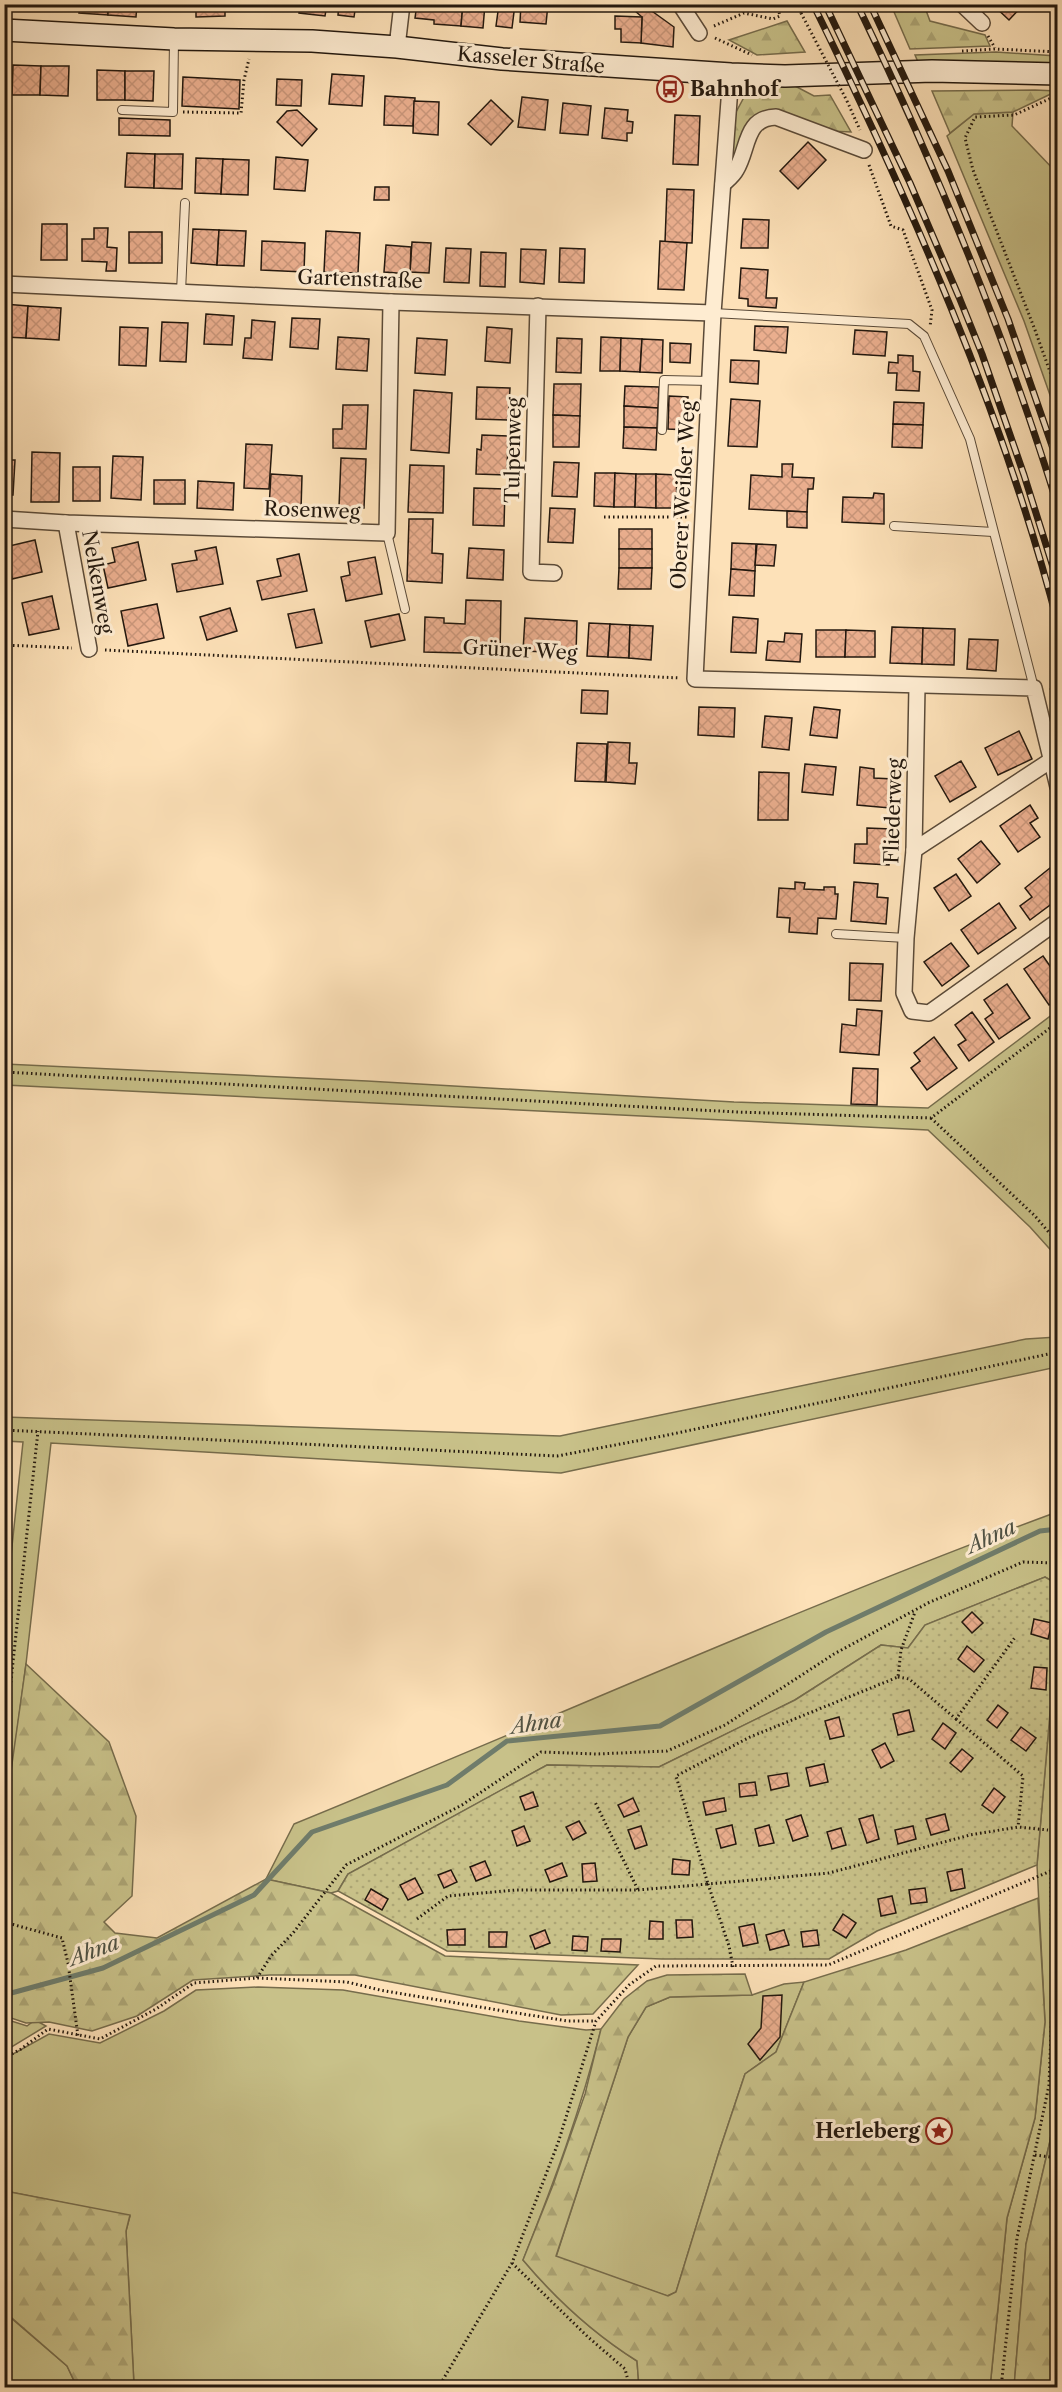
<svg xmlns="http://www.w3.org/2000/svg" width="1062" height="2392" font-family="'Libre Caslon Text',serif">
<defs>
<pattern id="forest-firs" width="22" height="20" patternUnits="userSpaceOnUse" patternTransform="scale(1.5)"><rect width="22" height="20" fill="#c8c189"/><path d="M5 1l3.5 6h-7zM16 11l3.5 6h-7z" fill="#aca575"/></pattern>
<pattern id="park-dots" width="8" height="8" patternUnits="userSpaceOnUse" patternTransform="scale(1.5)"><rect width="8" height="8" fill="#c8c189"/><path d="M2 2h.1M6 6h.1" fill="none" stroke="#aca575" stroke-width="1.8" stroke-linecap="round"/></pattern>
<pattern id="building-cross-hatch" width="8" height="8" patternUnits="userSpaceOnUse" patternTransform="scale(1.5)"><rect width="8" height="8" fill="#eaae8e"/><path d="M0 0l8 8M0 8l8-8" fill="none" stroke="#c89579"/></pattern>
</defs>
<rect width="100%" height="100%" fill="#fde1b8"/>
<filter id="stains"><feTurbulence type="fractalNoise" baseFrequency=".00333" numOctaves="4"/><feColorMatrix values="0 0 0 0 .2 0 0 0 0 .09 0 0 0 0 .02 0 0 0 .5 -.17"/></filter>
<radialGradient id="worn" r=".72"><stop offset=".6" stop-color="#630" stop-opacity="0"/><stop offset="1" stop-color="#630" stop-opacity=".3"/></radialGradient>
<g fill="#c8c189" stroke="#766c4c" stroke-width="1.5">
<polygon points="996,52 1057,56 1057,64 918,62 915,55"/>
<polygon points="1013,112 1012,126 1057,173 1057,415 1024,321 947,136 974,114"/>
<polygon points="1057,1011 1057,1257 1030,1227 928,1130 5,1085 5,1064 367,1081 734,1102 928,1108"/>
<polygon points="1057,1337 1057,1367 561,1473 51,1443 26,1664 5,1821 4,1622 23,1442 5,1441 5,1417 560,1436 1026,1339"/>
<path d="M1057 1512V1584L1045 1577 925 1625 908 1648 881 1645 795 1700 659 1767 547 1765 348 1874 338 1891 331 1893 266 1879 294 1824C549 1720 799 1607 1057 1512Z"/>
<polygon points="1057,1631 1057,2095 1050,2141 1026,2244 1014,2387 990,2388 1007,2218 1035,2118 1045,2022 1037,1865"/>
<polygon points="804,1982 776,2052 745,2074 719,2152 676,2292 667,2296 556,2257 628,2037 646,2007 670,1997 752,1995 784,1984"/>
<path d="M258 1987 343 1990 519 2021 586 2030 601 2029C581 2110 554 2182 523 2260 555 2298 594 2334 637 2361L639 2387 140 2388 134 2385 126 2231 130 2216 5 2191 4 2059 49 2034 100 2043 164 2011 196 1990Z"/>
<polygon points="5,2019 27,2026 35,2020 46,2026 5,2051"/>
<polygon points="4,2312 67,2366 77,2387 5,2387"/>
</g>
<g fill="url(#forest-firs)" stroke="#766c4c" stroke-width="1.5">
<polygon points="891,5 924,5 930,21 985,35 990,46 910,49"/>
<polygon points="787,21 805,52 757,55 729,40"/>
<polygon points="795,86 814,96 830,95 851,132 830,131 778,112 761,112 749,122 731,169 735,114 749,88"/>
<polygon points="1035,90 1057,91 1013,112 974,114 950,133 932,91"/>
<polygon points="26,1664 109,1742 136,1816 132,1896 104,1922 115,1933 157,1938 266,1879 331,1893 445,1956 638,1965 593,2014 561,2015 355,1975 270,1975 193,1980 137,2016 92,2031 49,2022 26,2023 5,2016 4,1821"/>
<path d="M1038 1898 1045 2022 1035 2118 1007 2218 990 2387H639L637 2361C594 2334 555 2298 523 2260L553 2185 585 2094 601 2029 624 1999 647 1981 667 1975 745 1974 752 1995 670 1997 646 2007 628 2037 556 2256 668 2296 676 2292 719 2152 745 2074 776 2052 804 1982 906 1950Z"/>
<polygon points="1057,2095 1056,2387 1014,2387 1026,2244 1050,2141"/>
<polygon points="5,2191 130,2215 126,2231 134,2385 140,2387 77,2387 67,2366 5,2312"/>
</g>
<polygon fill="url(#park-dots)" stroke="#766c4c" stroke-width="1.5" points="1045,1577 1057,1584 1057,1631 1037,1865 877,1931 829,1959 662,1959 447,1951 338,1891 348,1874 547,1765 659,1767 795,1700 881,1645 908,1648 925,1625"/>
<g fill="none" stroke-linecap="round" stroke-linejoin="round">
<polyline stroke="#6f7c6b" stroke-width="5" points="4,1995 103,1968 254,1895 312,1832 447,1785 507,1741 660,1726 826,1632 1040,1531 1058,1529"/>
</g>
<g fill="url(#building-cross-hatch)" stroke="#23180e" stroke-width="1.5">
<polygon points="35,4 66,4 65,9"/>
<polygon points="80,4 108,4 108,15 79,13"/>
<polygon points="108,4 137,4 136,17 108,15"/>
<polygon points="196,4 225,4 225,16 196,17"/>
<polygon points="247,4 284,4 284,8"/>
<polygon points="300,4 327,4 325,16 299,13"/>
<polygon points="339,4 356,4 354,17 338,15"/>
<polygon points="417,4 463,4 461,26 434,24 434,20 415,18"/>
<polygon points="463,4 485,4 483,28 461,26"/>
<polygon points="499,4 515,4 512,28 496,26"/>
<polygon points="521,4 548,4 546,24 520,22"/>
<polygon points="627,4 642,4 674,27 673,47 641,43 642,17"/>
<polygon points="992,4 1024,4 1009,20"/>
<polygon points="615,16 642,17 641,43 621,42 621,29 615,29"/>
<polygon points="13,65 41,66 40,95 12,95"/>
<polygon points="41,66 69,66 68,96 40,95"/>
<polygon points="97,70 125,71 125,100 97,100"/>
<polygon points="125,71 154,71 153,101 125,100"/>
<polygon points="332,74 364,76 362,106 329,104"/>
<polygon points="183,77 240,80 239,109 182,106"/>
<polygon points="277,79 302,80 301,106 276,105"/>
<polygon points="385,96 415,98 413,126 384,125"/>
<polygon points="522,97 548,100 545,130 518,127"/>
<polygon points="491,100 513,121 491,145 468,124"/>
<polygon points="414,101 439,102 438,135 413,133"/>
<polygon points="563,103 591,106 588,135 560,133"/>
<polygon points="605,108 628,110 627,121 633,122 632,133 627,133 627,141 602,138"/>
<polygon points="297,110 317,129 302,146 277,122 287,111"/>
<polygon points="675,115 700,116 698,165 673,164"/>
<polygon points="119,118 170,120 170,136 119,135"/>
<polygon points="808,142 826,160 798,189 780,171"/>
<polygon points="127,153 155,154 154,188 125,187"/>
<polygon points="155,154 183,154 182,189 154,188"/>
<polygon points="276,157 308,160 305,191 274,189"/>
<polygon points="196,158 223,159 221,194 195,193"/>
<polygon points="223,159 249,160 248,195 221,194"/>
<polygon points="375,187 389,187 389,200 374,200"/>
<polygon points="667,189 694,190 692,243 665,242"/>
<polygon points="743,219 769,220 768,248 741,248"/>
<polygon points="42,224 67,224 67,260 41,260"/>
<polygon points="94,228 108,228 107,247 117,248 116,271 106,271 107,262 82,261 82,239 94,239"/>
<polygon points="193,229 219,230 217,265 191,263"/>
<polygon points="219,230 246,231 244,266 217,265"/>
<polygon points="326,231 360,233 358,273 324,272"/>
<rect x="129" y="232" width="33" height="31"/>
<polygon points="262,241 305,243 304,272 261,270"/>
<polygon points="660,241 687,243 684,290 658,289"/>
<polygon points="412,242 431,243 429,273 410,272"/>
<polygon points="386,245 411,247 410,274 384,272"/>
<polygon points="446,248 471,249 469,283 444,282"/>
<polygon points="560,248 585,249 584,283 559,282"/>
<polygon points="521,249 546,250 544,284 520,282"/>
<polygon points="481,252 506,253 505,287 480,286"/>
<polygon points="741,268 768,270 766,298 777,298 776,308 748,306 748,299 739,298"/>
<polygon points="4,304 28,306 26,338 4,337"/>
<polygon points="28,306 61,308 59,340 26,338"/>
<polygon points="206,314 234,316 232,345 204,344"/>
<polygon points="292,318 320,319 318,349 290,347"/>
<polygon points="252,320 275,322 272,360 243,358 245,338 251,338"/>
<polygon points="162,322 188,323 186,362 160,361"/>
<polygon points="755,326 788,327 786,353 754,350"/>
<polygon points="120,327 148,328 146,366 119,365"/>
<polygon points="487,327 512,329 510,363 485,361"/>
<polygon points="855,330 887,332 885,356 853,354"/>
<polygon points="338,337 369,339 367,371 336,369"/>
<polygon points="601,337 621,338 620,371 600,371"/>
<polygon points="417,338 447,340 445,375 415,373"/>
<polygon points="557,338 582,339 581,373 556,372"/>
<polygon points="621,338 642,339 640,372 620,371"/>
<polygon points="642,339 663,340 662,373 640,372"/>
<polygon points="670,343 691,344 690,363 670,362"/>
<polygon points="898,355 913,356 913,371 920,372 919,391 896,390 897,373 888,373 889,362 898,363"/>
<polygon points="731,360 759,361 758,384 730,382"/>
<polygon points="554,384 581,384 580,416 553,415"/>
<polygon points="625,386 659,387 658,408 624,406"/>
<polygon points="477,387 510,388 508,420 476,419"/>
<polygon points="414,390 452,393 449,453 411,450"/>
<polygon points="669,396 688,397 687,430 668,429"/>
<polygon points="731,399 760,401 757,447 728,446"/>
<polygon points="894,402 924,403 923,425 893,424"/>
<polygon points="343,405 368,405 366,449 333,448 333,429 342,429"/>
<polygon points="624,406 658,408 657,428 624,427"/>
<polygon points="553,415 580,416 579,447 553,447"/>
<polygon points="893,424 923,425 922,448 892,447"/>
<polygon points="624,427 657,428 656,450 623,448"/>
<polygon points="482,435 508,436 507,475 476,474 477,449 481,450"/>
<polygon points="246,444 272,445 269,489 244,488"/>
<polygon points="32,452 60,453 59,502 31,502"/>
<polygon points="113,456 143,457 141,500 111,498"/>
<polygon points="341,458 366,459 364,508 339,507"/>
<polygon points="4,460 15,460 13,495 4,495"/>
<polygon points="554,462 579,463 577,497 552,496"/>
<polygon points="782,464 793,464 792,477 814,478 813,489 808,489 807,512 749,509 751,475 782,477"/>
<polygon points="410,465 444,466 443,513 408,512"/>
<rect x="73" y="467" width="27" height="34"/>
<polygon points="595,473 615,473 614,507 594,506"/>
<polygon points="615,473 636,474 635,507 614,507"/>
<polygon points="271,474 302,476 301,510 269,508"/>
<polygon points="636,474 656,474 656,508 635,507"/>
<polygon points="656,474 677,475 676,508 656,508"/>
<rect x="154" y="480" width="31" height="24"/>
<polygon points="198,481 234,483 233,510 197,508"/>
<polygon points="474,488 505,489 504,526 473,525"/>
<polygon points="874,493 884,494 884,524 842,522 843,497 873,498"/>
<polygon points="550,508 575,509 573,543 548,542"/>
<polygon points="787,511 807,512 807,528 787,527"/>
<polygon points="409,519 433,519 432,553 443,554 442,583 407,581"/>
<rect x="619" y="529" width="33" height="20"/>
<polygon points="35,540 42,572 12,579 5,547"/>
<polygon points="138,542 146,580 108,588 103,565 115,562 112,548"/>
<polygon points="732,543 756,544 755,571 731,569"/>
<polygon points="757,544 776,545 774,566 755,565"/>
<polygon points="216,547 223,584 177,592 172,564 197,560 195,551"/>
<polygon points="469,548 504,550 503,580 467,578"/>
<rect x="619" y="549" width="33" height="19"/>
<polygon points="299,554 307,591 262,600 257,581 281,576 277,559"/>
<polygon points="375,557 382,594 346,601 341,577 350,575 348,562"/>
<polygon points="619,568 652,568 651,589 618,589"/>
<polygon points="731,569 755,571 754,596 729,595"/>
<polygon points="52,596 59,629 29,635 22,603"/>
<polygon points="466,600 501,601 500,654 424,652 425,617 444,618 444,623 465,624"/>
<polygon points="157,604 164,638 128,646 121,611"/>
<polygon points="230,608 237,631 207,640 200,617"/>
<polygon points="314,609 322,643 296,648 288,614"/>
<polygon points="399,614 405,640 371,647 365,621"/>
<polygon points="733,617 758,619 756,653 731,652"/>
<polygon points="525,618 577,621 576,653 523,651"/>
<polygon points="589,623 610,624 608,657 587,656"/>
<polygon points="610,624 630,625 629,658 608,657"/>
<polygon points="630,625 653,626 651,660 629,658"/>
<polygon points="892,627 923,628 922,664 890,663"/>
<polygon points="923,628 955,629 954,665 922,664"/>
<polygon points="816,630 846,630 845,657 816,657"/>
<polygon points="846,630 875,631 875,657 845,657"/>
<polygon points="785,633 802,634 800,662 766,660 768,641 784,642"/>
<polygon points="969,639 998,640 996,671 967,669"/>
<polygon points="582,690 608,691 607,714 581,713"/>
<polygon points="699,707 735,708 734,737 698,735"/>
<polygon points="814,707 840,710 837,738 810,735"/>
<polygon points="765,716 792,718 789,750 762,747"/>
<polygon points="1019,731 1032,759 998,775 985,748"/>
<polygon points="608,742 630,743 629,763 637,763 635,784 606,782"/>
<polygon points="577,743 607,744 605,782 575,781"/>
<polygon points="961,761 976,787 950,802 935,776"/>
<polygon points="805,764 836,767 833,795 802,792"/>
<polygon points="860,767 874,769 874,778 893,779 890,808 857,805"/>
<polygon points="759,772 789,773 788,820 758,820"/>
<polygon points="1030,805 1038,818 1030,823 1040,837 1018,852 1000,826"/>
<polygon points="867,828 891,829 889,865 854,863 855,844 867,844"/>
<polygon points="981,841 1000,864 977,883 958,859"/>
<polygon points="1050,868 1058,877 1058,899 1030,920 1020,906 1032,897 1025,888"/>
<polygon points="956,874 971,896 949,911 934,888"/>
<polygon points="795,882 805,883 804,889 824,890 824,887 835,887 835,894 838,894 836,919 818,918 817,934 789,932 790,918 777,917 779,888 795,889"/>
<polygon points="854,882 878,884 877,897 888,898 886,924 851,921"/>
<polygon points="999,903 1016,928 978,954 961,930"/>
<polygon points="951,943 969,966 942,986 924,962"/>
<polygon points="1043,956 1052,969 1058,965 1058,999 1049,1005 1024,969"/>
<polygon points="850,963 883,964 881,1001 849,1000"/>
<polygon points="1007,984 1030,1018 999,1039 985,1019 993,1013 984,1000"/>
<polygon points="857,1009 882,1011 879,1055 840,1052 842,1024 856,1026"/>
<polygon points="972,1012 994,1042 969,1061 958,1045 966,1040 955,1025"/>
<polygon points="934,1037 957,1068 927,1090 911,1068 920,1061 914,1053"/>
<polygon points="853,1068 878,1069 877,1105 851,1104"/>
<polygon points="972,1612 983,1623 972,1633 962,1622"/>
<polygon points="1034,1619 1052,1623 1048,1639 1031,1634"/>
<polygon points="967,1646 984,1660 974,1672 958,1659"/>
<polygon points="1034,1667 1047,1668 1046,1690 1031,1688"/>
<polygon points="998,1705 1008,1713 997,1728 987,1720"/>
<polygon points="909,1710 914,1731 898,1735 893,1714"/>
<polygon points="839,1717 844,1736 830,1739 825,1721"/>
<polygon points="943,1723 956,1733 945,1749 932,1739"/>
<polygon points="1021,1727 1036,1738 1026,1751 1011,1740"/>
<polygon points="885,1743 894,1761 881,1768 872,1750"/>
<polygon points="962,1749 973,1758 961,1772 950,1763"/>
<polygon points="824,1764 828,1782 810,1786 806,1768"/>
<polygon points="787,1773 789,1786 771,1790 768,1776"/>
<polygon points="755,1782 757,1795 740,1797 739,1784"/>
<polygon points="994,1788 1005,1797 993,1813 982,1805"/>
<polygon points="533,1792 538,1806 525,1810 520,1797"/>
<polygon points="633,1798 639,1811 624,1817 618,1805"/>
<polygon points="724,1798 726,1811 706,1815 703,1802"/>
<polygon points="945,1814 949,1830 931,1835 926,1819"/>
<polygon points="801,1815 808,1836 793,1841 786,1820"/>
<polygon points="873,1815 879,1839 867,1843 859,1819"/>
<polygon points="579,1821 586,1833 573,1840 566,1827"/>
<polygon points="732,1825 736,1844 721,1848 716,1829"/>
<polygon points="769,1825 774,1843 759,1846 755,1829"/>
<polygon points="524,1826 530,1841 517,1846 512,1831"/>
<polygon points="641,1826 647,1845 635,1849 628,1830"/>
<polygon points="913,1826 916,1839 898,1844 895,1830"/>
<polygon points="841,1828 846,1845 832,1849 827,1832"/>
<polygon points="673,1859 690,1861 689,1875 672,1874"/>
<polygon points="485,1861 491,1875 476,1881 470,1867"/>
<polygon points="562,1863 567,1876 550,1882 545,1870"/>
<polygon points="595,1863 597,1881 583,1882 582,1864"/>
<polygon points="962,1869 965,1888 951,1891 947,1872"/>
<polygon points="451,1870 457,1882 444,1888 438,1875"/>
<polygon points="415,1878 423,1893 408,1900 400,1885"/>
<polygon points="925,1888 927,1902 911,1904 909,1890"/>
<polygon points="371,1889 388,1899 382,1910 365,1900"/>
<polygon points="892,1896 896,1913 881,1916 878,1899"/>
<polygon points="843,1914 856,1923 846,1938 833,1930"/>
<polygon points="676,1920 692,1920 693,1937 677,1938"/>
<polygon points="650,1921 663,1922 663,1939 649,1939"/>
<polygon points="754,1924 758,1943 743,1946 739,1927"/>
<polygon points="465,1929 465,1945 448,1945 447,1930"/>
<polygon points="545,1930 550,1943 535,1949 530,1936"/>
<polygon points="784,1930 789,1945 770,1950 766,1935"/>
<polygon points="817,1930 819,1945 803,1947 801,1932"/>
<polygon points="489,1932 507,1932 506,1947 489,1947"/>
<polygon points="573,1936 588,1937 587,1951 572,1950"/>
<polygon points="602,1939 621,1939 620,1952 601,1951"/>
<polygon points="782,1995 780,2037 760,2060 748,2044 761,2028 763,1996"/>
</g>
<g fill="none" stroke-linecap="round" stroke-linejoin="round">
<defs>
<g id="lane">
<polyline points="122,110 173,112 174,40"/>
<polyline points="181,292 185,203"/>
<polyline points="713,313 909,324 924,336 970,439 1034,688"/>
<polyline points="662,430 664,380 710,381"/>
<polyline points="894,526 993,532"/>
<polyline points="387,533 405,609"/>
<polyline points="836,934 906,938"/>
<polyline points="1055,1839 1058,1839"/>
</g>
<g id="street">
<polyline points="680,4 699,33"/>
<polyline points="962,4 982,23"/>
<polyline points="397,47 402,4"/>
<polyline points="731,74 713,313 695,679 1034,688 1058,787"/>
<path d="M723 184C727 180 733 176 736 170 749 149 744 118 776 117L864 150"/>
<polyline points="4,284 391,302 713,313"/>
<polyline points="538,306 531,572 554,573"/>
<polyline points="4,519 66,523 387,533 391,302"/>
<polyline points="66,523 89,649"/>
<polyline points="917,686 914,850 906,938 904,993 912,1011 929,1013 1058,921"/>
<polyline points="914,850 1050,761"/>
</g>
<polyline id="secondary" points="4,30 174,39 312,41 397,47 502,59 731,74 785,76 932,71 1058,74"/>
</defs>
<use href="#lane" stroke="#5a4a38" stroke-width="10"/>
<use href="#street" stroke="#5a4a38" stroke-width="18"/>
<use href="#secondary" stroke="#23180e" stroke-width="24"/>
<g stroke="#23180e" stroke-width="3" stroke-dasharray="1.5 3" stroke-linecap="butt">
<polyline points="797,4 801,13"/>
<polyline points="714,26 744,13 773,19 780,16 777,4"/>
<polyline points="988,36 995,48"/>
<polyline points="715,38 752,55"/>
<polyline points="962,51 995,49 1058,52"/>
<polyline points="1058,95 1014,115 975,117 965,138 973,170 1035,330 1058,394"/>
<polyline points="847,101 860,130"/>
<polyline points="183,112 241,113 244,80 249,59"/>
<polyline points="869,165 891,226 903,230 932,310 930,327"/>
<polyline points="604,517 689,517"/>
<polyline points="4,645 72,648"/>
<polyline points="105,650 680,678"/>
<polyline points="1050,688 1058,692"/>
<polyline points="4,1072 736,1112 931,1118 1058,1022"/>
<polyline points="931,1118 1035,1216 1058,1243"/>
<polyline points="4,1430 557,1456 663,1436 1058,1352"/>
<polyline points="898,1677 909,1679 956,1719 1016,1636"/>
<polyline points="956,1719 1023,1776 1018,1827"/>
<polyline points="4,1745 38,1431"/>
<polyline points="1056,1826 1058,1804"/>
<polyline points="638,1890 708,1884 676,1776 750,1737 898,1677 901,1650 915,1612"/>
<polyline points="417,1919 448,1896 516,1890 638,1890 595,1802"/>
<polyline points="4,1922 62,1938 68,1963 78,2036"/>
<polyline points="733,1967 729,1946 708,1884 829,1873 970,1835 1018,1827 1048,1830"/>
<polyline points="257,1978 271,1956 293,1933 346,1865 462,1805 541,1752 596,1754 667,1751 725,1725 834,1654 928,1603 1023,1562 1058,1563"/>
<polyline points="4,2058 21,2049 48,2029 100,2039 156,2009 194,1983 257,1978 347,1982 380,1990 510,2012 568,2021 596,2021"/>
<polyline points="1035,2155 1058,2158"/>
<polyline points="512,2263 588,2337 625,2369 630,2388"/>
<polyline points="438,2388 512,2263 558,2143 596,2021 629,1985 656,1966 828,1965 1051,1871"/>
<polyline points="1001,2388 1017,2238 1049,2085 1052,2007 1051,1871 1053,1851"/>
</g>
<use href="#lane" stroke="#feecd1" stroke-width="8"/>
<use href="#street" stroke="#feecd1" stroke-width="15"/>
<use href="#secondary" stroke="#feecd1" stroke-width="21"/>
<defs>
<g id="rail">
<path d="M813 4C911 204 1002 409 1058 624"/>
<polyline points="825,4 910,183 959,297 982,354 1024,475 1058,583"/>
<path d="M857 4C936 167 1005 334 1058 507"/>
<polyline points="870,4 948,171 1008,319 1058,463"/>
</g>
</defs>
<use href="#rail" stroke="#23180e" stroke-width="7"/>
<use href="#rail" stroke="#feecd1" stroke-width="4.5" stroke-dasharray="14" stroke-linecap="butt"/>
<polyline stroke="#23180e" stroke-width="3" stroke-dasharray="1.5 3" stroke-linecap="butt" points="801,13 847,101"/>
</g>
<defs>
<symbol id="bus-ring" viewBox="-11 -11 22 22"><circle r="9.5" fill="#feecd1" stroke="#8f2418" stroke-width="1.5"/><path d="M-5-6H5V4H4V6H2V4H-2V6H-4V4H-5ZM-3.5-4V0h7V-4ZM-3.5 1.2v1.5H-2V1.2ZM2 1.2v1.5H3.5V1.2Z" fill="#8f2418"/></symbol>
<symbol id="sight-ring" viewBox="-11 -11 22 22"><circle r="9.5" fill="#feecd1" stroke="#8f2418" stroke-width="1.5"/><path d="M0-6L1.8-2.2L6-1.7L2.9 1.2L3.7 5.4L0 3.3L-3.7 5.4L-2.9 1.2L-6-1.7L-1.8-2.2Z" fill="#8f2418"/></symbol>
</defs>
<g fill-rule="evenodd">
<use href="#bus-ring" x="655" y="74" width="30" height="30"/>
<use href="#sight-ring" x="924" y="2116" width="30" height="30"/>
</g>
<g text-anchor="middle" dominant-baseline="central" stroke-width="6" stroke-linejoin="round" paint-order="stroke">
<g font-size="20" fill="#23180e" stroke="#feecd1">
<text transform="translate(531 60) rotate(5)">Kasseler Straße</text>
<text transform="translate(360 279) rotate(2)">Gartenstraße</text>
<text transform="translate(513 450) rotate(-89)">Tulpenweg</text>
<text transform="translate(683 495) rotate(-87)">Oberer Weißer Weg</text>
<text transform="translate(312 510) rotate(2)">Rosenweg</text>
<text transform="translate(98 582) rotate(80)">Nelkenweg</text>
<text transform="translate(520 650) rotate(3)">Grüner Weg</text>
<text transform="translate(893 811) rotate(-88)">Fliederweg</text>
</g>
<g font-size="20" font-weight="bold" fill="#23180e" stroke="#feecd1" text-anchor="start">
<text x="690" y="89">Bahnhof</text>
<text x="920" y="2131" text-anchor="end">Herleberg</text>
</g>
<g font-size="21" font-style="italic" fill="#4f5244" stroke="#feecd1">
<text transform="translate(991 1536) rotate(-25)">Ahna</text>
<text transform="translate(536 1723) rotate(-8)">Ahna</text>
<text transform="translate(94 1950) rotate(-20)">Ahna</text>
</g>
</g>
<rect width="1062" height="2392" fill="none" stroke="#fde1b8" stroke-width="24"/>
<rect x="6" y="6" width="1050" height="2380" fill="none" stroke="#23180e" stroke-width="3"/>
<rect x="12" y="12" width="1038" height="2368" fill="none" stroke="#23180e" stroke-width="1.5"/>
<rect width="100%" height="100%" filter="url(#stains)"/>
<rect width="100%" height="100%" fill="url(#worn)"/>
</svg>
